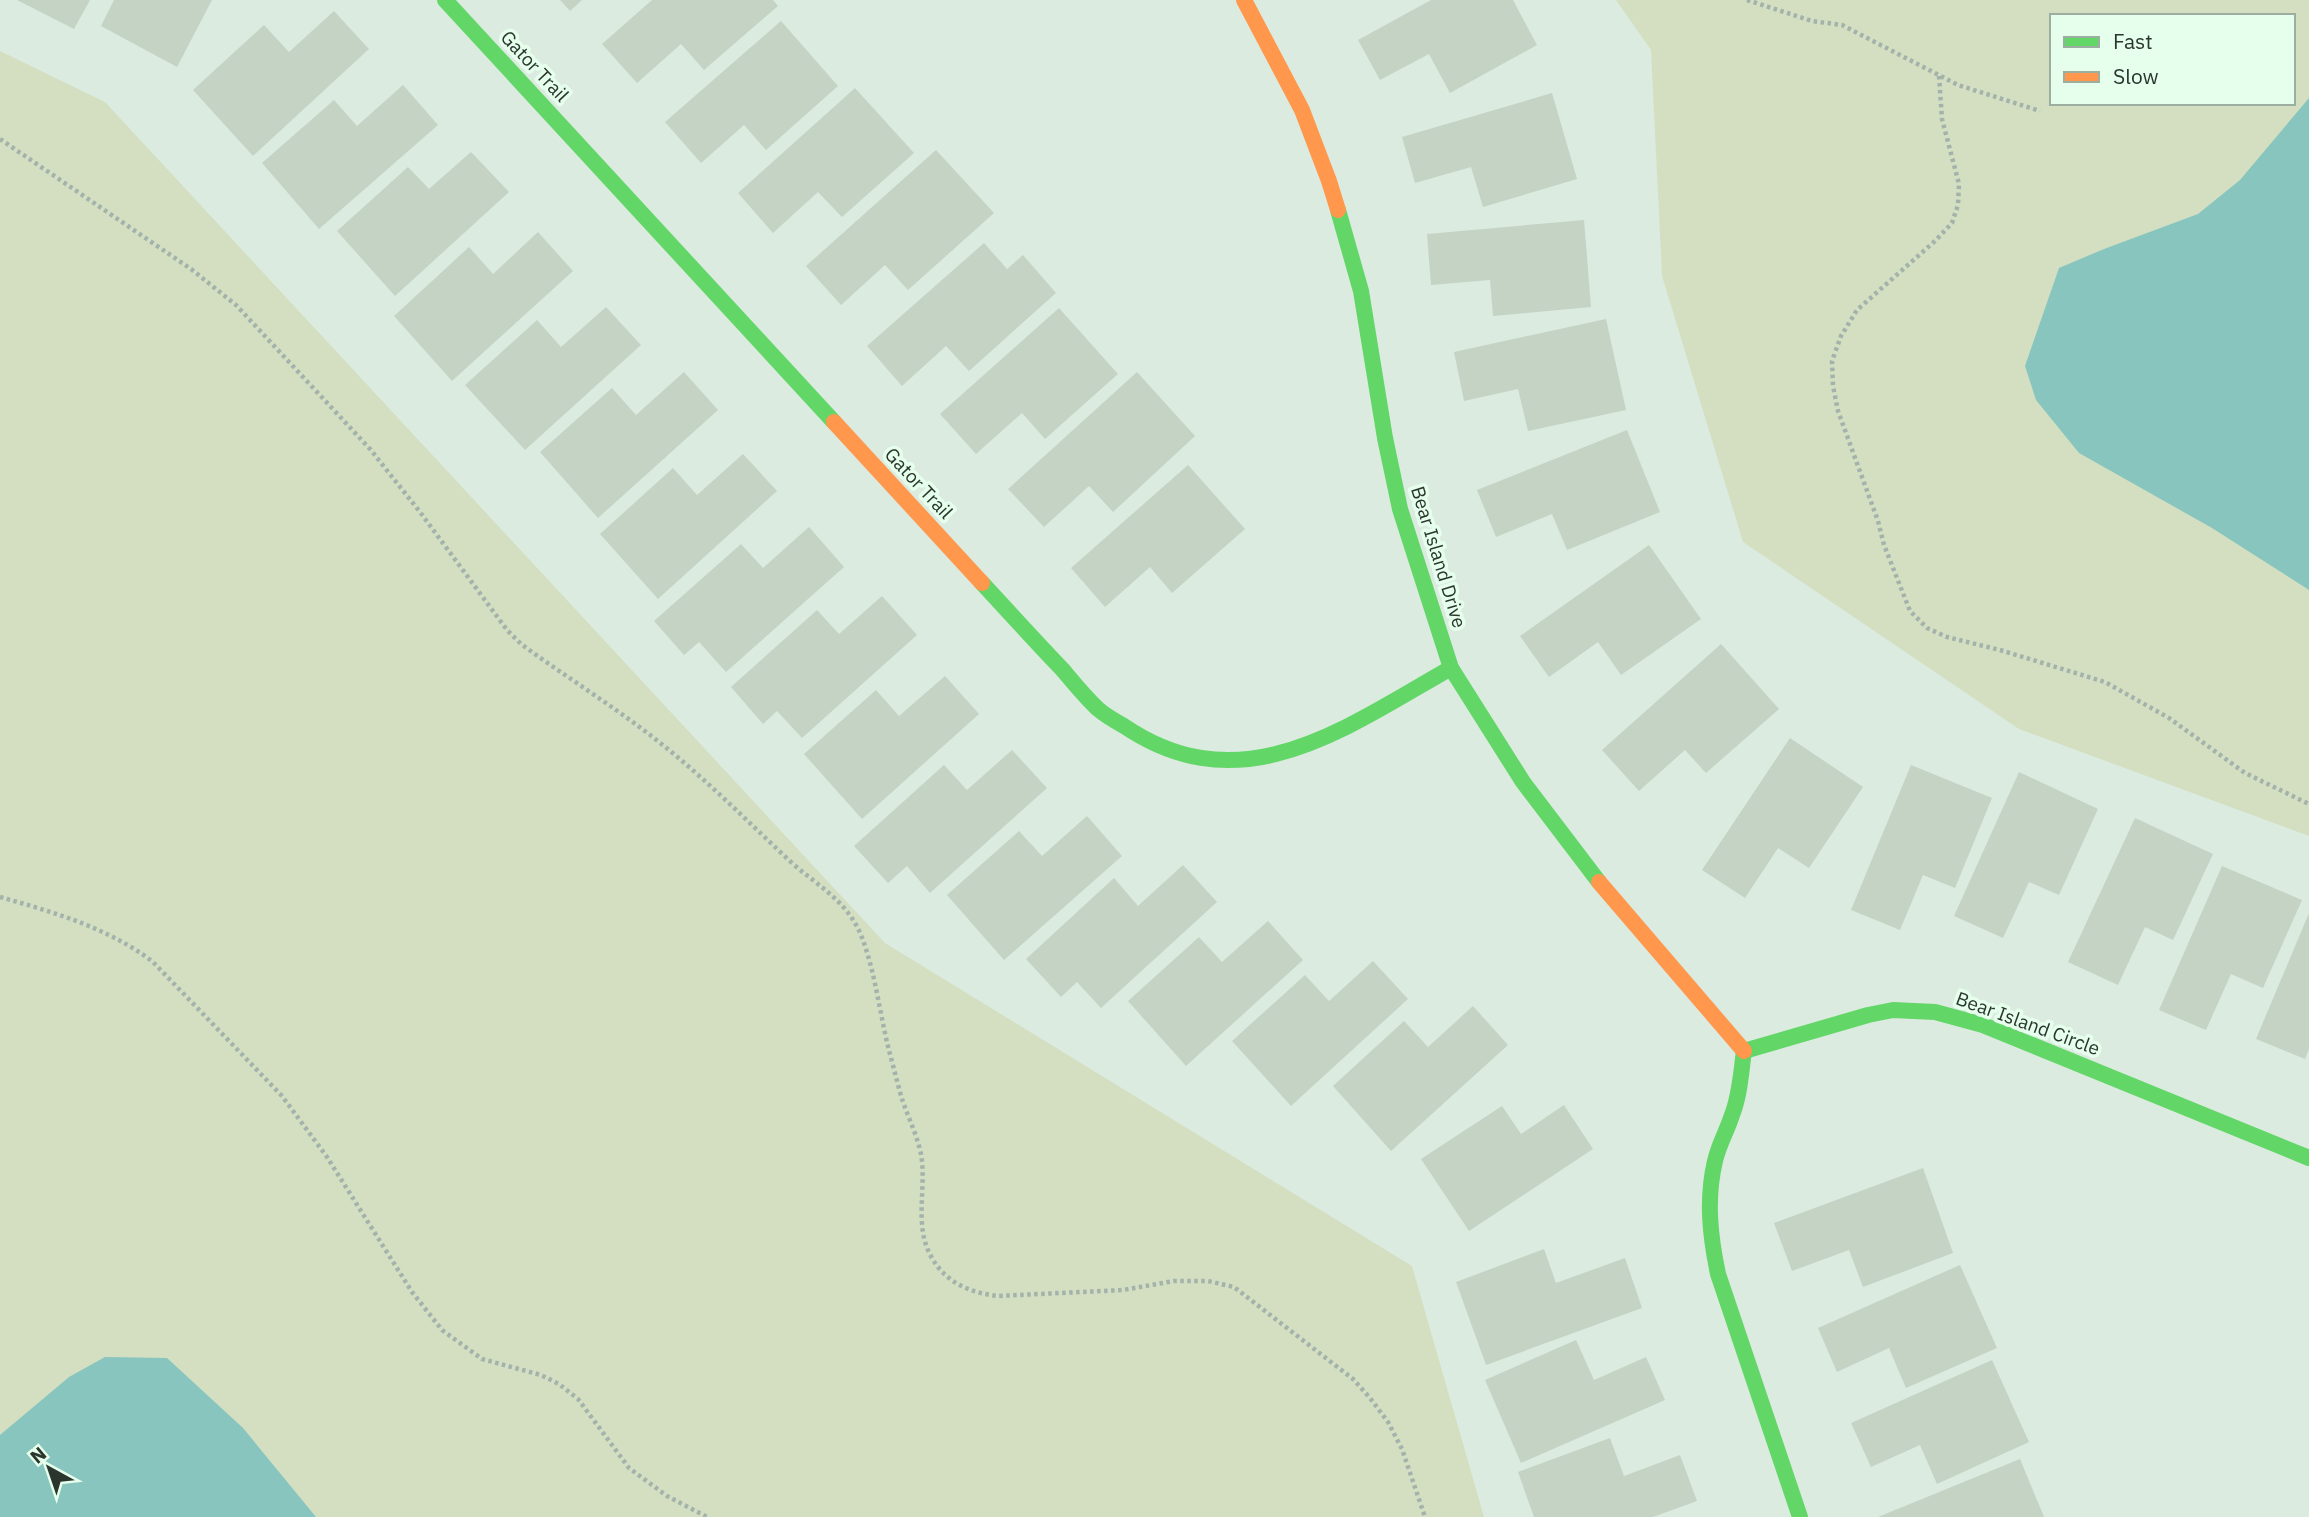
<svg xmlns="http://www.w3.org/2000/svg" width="2309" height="1517" font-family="'IBM Plex Sans',sans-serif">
<rect width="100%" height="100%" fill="#dbebe0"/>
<g fill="#d4dfc2" fill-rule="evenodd">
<path d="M1616 0H2309V836L2019 729 1743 542 1662 276 1651 50ZM2052 16H2293V103H2052Z"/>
<polygon points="0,51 105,102 885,943 1412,1266 1484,1517 0,1517"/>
</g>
<g fill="#87c5be">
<polygon points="2309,98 2309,590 2212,528 2079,453 2036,400 2025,366 2059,268 2104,249 2198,214 2240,180"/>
<polygon points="105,1357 167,1358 243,1428 316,1517 0,1517 0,1435 69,1377"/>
</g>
<g fill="#c5d3c4">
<polygon points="17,0 90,0 74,29"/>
<polygon points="114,0 212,0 177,67 101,26"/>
<polygon points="560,0 582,0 570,11"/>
<polygon points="652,0 773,0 778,6 704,70 681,44 637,83 602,44"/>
<polygon points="1431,0 1513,0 1537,45 1450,93 1429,54 1380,80 1358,40"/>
<polygon points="334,11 369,49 253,156 193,90 264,25 289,52"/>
<polygon points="781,21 838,86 766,150 744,125 701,163 665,122"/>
<polygon points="403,85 438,125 319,229 262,163 334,100 357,126"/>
<polygon points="855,88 914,153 842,217 818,192 773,233 738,193"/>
<polygon points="1552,93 1577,179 1483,207 1471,167 1415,183 1402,137"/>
<polygon points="936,150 994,213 908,290 885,265 841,305 806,266"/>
<polygon points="471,152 509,192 395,296 337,231 408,167 429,189"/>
<polygon points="1584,220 1591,307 1493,316 1490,280 1431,285 1427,234"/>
<polygon points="538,232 573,271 452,381 394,316 469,247 493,274"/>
<polygon points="984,243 1007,269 1023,255 1056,293 969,371 946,346 902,386 867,346"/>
<polygon points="606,307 641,345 525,450 465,385 537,320 561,347"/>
<polygon points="1059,308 1118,374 1045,439 1022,413 976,454 940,414"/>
<polygon points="1606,319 1626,410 1528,431 1518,389 1464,401 1454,352"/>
<polygon points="684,372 718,410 598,518 540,452 612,388 636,415"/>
<polygon points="1137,372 1195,436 1113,512 1089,486 1044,527 1008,489"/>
<polygon points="1627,430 1660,512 1567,550 1552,514 1496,537 1477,490"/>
<polygon points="743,454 777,491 658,599 600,534 673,468 697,495"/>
<polygon points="1188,465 1245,529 1172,593 1150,567 1105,607 1071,568"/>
<polygon points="809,527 844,567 726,672 699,642 684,655 654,621 741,544 763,568"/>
<polygon points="1649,545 1701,619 1621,675 1598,642 1549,677 1520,636"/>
<polygon points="882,596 917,635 802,738 777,711 763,724 731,687 817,610 839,634"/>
<polygon points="1721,644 1779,709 1706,773 1685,750 1639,791 1602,750"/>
<polygon points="945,676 979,714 862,819 804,754 876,690 899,716"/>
<polygon points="1790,738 1863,787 1809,868 1778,848 1745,898 1702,870"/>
<polygon points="1012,750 1047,788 930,893 907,866 888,883 854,846 944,765 967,790"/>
<polygon points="1911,765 1992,798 1955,888 1923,875 1900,930 1851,910"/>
<polygon points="2019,772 2098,809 2059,895 2029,882 2003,938 1954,916"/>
<polygon points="1087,816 1122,856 1004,960 947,895 1019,831 1042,856"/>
<polygon points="2135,818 2213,854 2173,940 2145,927 2118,985 2068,962"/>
<polygon points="1183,865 1217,902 1101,1008 1077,982 1061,997 1026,959 1114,878 1138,906"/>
<polygon points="2222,866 2302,900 2263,988 2231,974 2206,1030 2159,1010"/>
<polygon points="2309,913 2309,1049 2305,1059 2256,1039"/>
<polygon points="1268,921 1303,960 1186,1066 1128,1001 1199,937 1222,962"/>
<polygon points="1373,961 1408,999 1291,1106 1232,1041 1305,975 1329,1001"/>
<polygon points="1473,1006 1508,1045 1391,1151 1333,1086 1404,1021 1428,1047"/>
<polygon points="1564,1105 1593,1149 1469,1231 1421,1159 1502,1106 1521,1134"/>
<polygon points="1923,1168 1953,1253 1863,1287 1849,1250 1792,1271 1774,1223"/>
<polygon points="1544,1249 1556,1283 1625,1258 1642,1308 1486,1365 1456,1282"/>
<polygon points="1960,1265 1997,1348 1906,1388 1889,1348 1837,1372 1818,1328"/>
<polygon points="1576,1340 1594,1380 1646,1357 1665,1400 1521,1463 1485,1380"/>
<polygon points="1992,1360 2029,1442 1937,1484 1920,1445 1871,1467 1851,1423"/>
<polygon points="1610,1438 1624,1476 1680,1455 1697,1501 1653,1517 1534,1517 1518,1472"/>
<polygon points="2020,1459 2044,1517 1878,1517"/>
</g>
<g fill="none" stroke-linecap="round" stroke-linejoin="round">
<g stroke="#a3b2aa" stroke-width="4.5" stroke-dasharray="3.5 3.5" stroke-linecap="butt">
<polyline points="1747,0 1812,21 1842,25 1958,85 2040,111"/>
<polyline points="1939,76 1942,119 1959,184 1958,205 1952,223 1935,241 1857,310 1841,336 1832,361 1833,386 1838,411 1878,521 1884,545 1910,611 1927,628 1947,637 2000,650 2105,682 2169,718 2245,773 2309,804"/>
<path d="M0 139 191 269 236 305 370 449 420 512 507 630 521 644C566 677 615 707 659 742 706 779 748 822 792 863 818 886 847 901 861 935 876 973 880 1018 891 1058 895 1072 898 1086 902 1099 908 1117 917 1135 921 1154 927 1189 913 1226 932 1258 946 1283 971 1293 998 1296L1123 1290 1174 1281H1208L1234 1287 1353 1379 1370 1398 1388 1422 1402 1449 1425 1517"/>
<path d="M0 897C53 912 109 928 153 962L282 1096 327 1157 412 1292 442 1330 482 1359 541 1375 559 1384 578 1399 629 1468 667 1496 707 1517"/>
</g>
<g stroke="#63d668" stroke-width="16">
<polyline points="445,0 834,422"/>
<polyline points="1338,210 1361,291 1385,438 1400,509 1451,668 1523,782 1599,882"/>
<path d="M982 583C1009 612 1035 641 1062 669 1073 682 1085 697 1098 709 1105 715 1115 721 1124 726 1242 806 1345 728 1451 668"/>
<polyline points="1744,1051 1868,1015 1893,1010 1935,1012 1983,1025 2309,1158"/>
<path d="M1744 1051C1741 1072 1740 1095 1732 1115 1727 1131 1719 1144 1715 1161 1706 1199 1710 1236 1718 1274L1800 1517"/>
</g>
<g stroke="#ff974d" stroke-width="16">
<polyline points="1244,0 1302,110 1329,181 1338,210"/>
<polyline points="834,422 982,583"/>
<polyline points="1599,882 1744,1051"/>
</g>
</g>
<g text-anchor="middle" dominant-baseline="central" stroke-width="7" stroke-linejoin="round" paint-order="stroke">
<g font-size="19" fill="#2a362d" stroke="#e6feec">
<text transform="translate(535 66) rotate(47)">Gator Trail</text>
<text transform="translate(919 483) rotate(47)">Gator Trail</text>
<text transform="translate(1439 557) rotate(73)">Bear Island Drive</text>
<text transform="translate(2028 1023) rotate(20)">Bear Island Circle</text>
</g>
</g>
<rect x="2050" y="14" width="245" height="91" fill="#e6feec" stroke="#9baea0" stroke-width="2"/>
<rect x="2064" y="37" width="35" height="10" fill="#63d668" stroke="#9baea0" stroke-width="2"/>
<text x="2113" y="49" font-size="21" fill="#2a362d">Fast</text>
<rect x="2064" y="72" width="35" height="10" fill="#ff974d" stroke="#9baea0" stroke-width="2"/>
<text x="2113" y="84" font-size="21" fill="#2a362d">Slow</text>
<g transform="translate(49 1468) rotate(320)" stroke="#e6feec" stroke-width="5" paint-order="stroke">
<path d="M0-5L12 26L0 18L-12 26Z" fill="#2a362d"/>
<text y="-10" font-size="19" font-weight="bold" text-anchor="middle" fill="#2a362d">N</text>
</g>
</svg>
